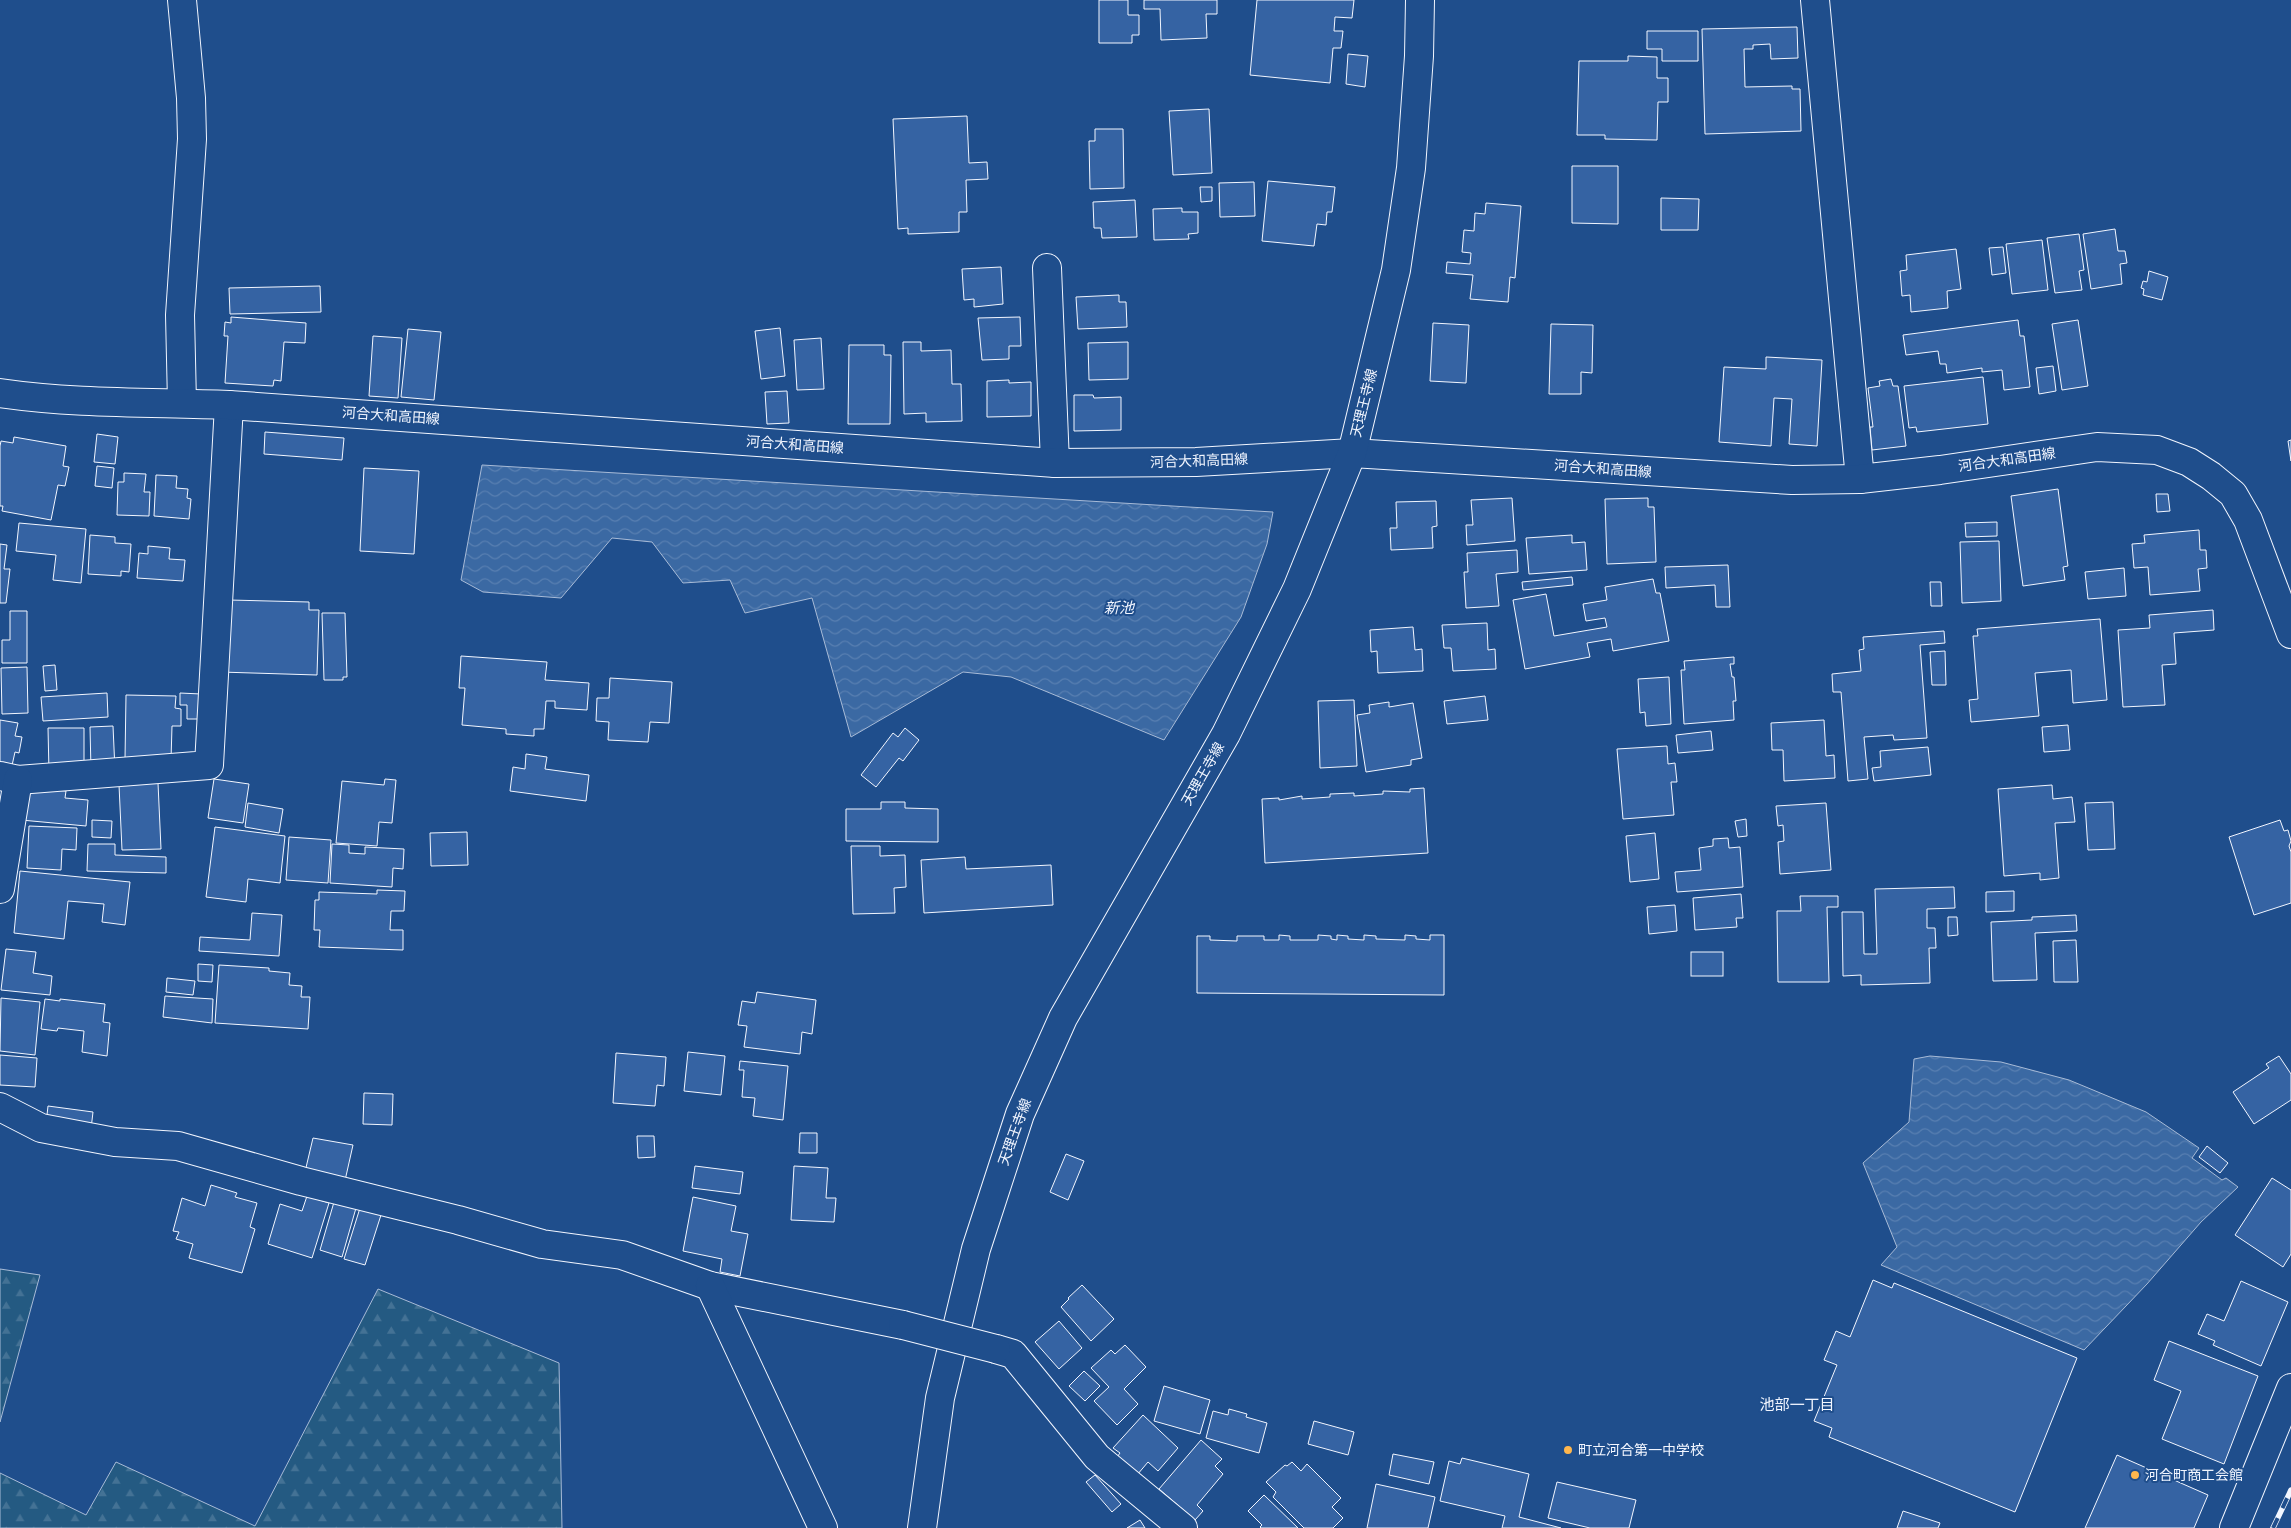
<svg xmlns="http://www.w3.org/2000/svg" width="2291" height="1528" font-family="Bitter,'Noto Sans JP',serif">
<defs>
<pattern id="forest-firs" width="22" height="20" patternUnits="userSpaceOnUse" patternTransform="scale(1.25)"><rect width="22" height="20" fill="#245a82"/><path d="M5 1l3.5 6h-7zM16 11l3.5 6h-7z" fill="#447295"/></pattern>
<pattern id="water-waves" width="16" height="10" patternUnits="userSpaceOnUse" patternTransform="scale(1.25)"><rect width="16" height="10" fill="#3b69a3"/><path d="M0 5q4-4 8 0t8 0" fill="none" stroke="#587fb1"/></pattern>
</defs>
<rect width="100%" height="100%" fill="#1f4e8c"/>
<g fill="url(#forest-firs)" stroke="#a8bbd7">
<polygon points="0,1269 40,1275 0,1422"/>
<polygon points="378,1289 559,1363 562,1528 0,1528 0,1473 86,1515 116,1462 255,1526"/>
</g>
<g fill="url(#water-waves)" stroke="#a8bbd7">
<polygon points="482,465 1273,512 1267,544 1241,617 1164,740 1011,677 963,672 851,737 812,598 745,613 730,580 683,583 652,542 612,538 561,598 483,592 461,580"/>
<polygon points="1930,1056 2001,1062 2069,1080 2146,1112 2199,1148 2192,1158 2222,1180 2226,1178 2238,1187 2201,1222 2147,1284 2084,1350 1881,1265 1897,1247 1863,1163 1909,1122 1914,1059"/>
</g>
<g fill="#3563a3" stroke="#f2f6ff">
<polygon points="1099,0 1128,0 1128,15 1139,15 1139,35 1132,35 1132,43 1099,43"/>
<polygon points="1144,0 1217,0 1217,14 1206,14 1207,38 1161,40 1160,9 1144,9"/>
<polygon points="1257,0 1354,0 1352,18 1335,17 1334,31 1343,31 1341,48 1333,48 1330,83 1250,75"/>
<polygon points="1797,27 1798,58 1771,59 1770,44 1753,45 1753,49 1744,49 1745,87 1792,86 1792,89 1800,89 1801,131 1705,134 1702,29"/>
<polygon points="1647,31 1698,31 1698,61 1662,61 1662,49 1647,49"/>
<polygon points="1348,54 1368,56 1365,87 1346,84"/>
<polygon points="1628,56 1657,57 1657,78 1668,78 1668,102 1658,102 1657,140 1605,139 1605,135 1577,135 1579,61 1628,61"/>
<polygon points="1209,109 1212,173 1173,175 1169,111"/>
<polygon points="967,116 969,163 987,162 988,179 966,180 967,212 959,212 959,232 908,234 908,228 898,229 893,119"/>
<polygon points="1095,129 1123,129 1124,188 1090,189 1089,141 1095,141"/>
<polygon points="1572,166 1618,166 1618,224 1572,223"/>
<polygon points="1268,181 1335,187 1332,212 1327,212 1326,225 1317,224 1314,246 1262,241"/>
<polygon points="1254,182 1255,216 1220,217 1219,183"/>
<polygon points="1200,187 1212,187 1212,201 1201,202"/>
<polygon points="1661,198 1699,199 1698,230 1661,230"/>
<polygon points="1135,200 1137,237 1102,238 1101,228 1094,228 1093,202"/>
<polygon points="1486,203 1521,206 1515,278 1510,277 1508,302 1470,299 1473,275 1446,273 1447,262 1470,264 1471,253 1462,252 1464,230 1474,231 1475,213 1485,214"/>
<polygon points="1182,208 1182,212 1198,212 1198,233 1188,234 1189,239 1154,240 1153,209"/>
<polygon points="2115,229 2118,251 2125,251 2127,263 2120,264 2122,284 2091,289 2083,234"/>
<polygon points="2079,234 2084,270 2079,271 2082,290 2055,293 2047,238"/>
<polygon points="2042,240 2048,290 2012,294 2006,244"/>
<polygon points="2003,247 2006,273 1992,275 1989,248"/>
<polygon points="1956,249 1961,289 1947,291 1948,308 1911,312 1910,295 1902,296 1900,271 1907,270 1906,255"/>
<polygon points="1001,267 1003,304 974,307 974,299 964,300 962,269"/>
<polygon points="2149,271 2168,277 2162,300 2143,295 2144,289 2141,288 2143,281 2147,282"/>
<polygon points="320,286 321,312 230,314 229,288"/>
<polygon points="1119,295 1119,302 1126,302 1127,327 1078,329 1076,297"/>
<polygon points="231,317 306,323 305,343 284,342 281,381 274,380 273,386 225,383 228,336 224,336 225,322 231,323"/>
<polygon points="1020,317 1021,346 1009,346 1009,359 982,360 978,318"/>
<polygon points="2018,320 2020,336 2024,336 2030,387 2004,390 2002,370 1982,372 1982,368 1947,373 1946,364 1940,364 1938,351 1906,355 1903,335"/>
<polygon points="2078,320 2088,386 2062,390 2052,324"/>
<polygon points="1433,323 1469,325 1466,383 1430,381"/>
<polygon points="1551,324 1593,325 1592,373 1581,372 1581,394 1549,394"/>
<polygon points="780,328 785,376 761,379 755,331"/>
<polygon points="408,329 441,332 434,400 401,397"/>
<polygon points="373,336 402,338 398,398 369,396"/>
<polygon points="821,338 824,389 797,390 794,340"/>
<polygon points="903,342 921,342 921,351 951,350 952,384 961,384 962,421 926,422 926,413 904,414"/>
<polygon points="1128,342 1128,379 1089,380 1088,343"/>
<polygon points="849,345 884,345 884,355 891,355 890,424 848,424"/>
<polygon points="1766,357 1822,360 1817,446 1789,444 1792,399 1774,398 1771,446 1719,442 1724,367 1766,369"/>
<polygon points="2053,366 2056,391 2039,394 2036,368"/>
<polygon points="1983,377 1988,424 1917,432 1916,427 1909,428 1904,386"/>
<polygon points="1891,379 1893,386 1898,386 1906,446 1872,450 1870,427 1873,427 1868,388 1880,386 1879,381"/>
<polygon points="1009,380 1009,383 1031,382 1031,416 987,417 987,381"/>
<polygon points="787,391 789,423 767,424 765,392"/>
<polygon points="1074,395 1093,395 1094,398 1121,397 1121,430 1074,431"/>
<polygon points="265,432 344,438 342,460 264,454"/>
<polygon points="97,434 118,437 115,464 94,462"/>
<polygon points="14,437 66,446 63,466 69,467 65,486 58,485 51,520 2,511 3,506 0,506 0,446 1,441 13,443"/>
<polygon points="2291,440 2291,461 2288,441"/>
<polygon points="97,466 114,468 112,488 95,486"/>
<polygon points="364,468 419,471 414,554 360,551"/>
<polygon points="124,473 146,474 144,492 150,492 149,516 117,515 118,482 124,482"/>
<polygon points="156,475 177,476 176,488 188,489 187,498 191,499 189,519 154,516"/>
<polygon points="2058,489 2068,566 2063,567 2065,580 2023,586 2011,496"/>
<polygon points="2156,494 2168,494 2170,511 2157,512"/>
<polygon points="1512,498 1515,541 1467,545 1466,525 1473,525 1471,500"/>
<polygon points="1648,498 1648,507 1654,507 1656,562 1607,564 1605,499"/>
<polygon points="1436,501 1437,526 1432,527 1433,548 1391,550 1390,528 1397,528 1396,502"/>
<polygon points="1997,522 1997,536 1966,537 1965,523"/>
<polygon points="19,523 86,529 81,583 53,580 56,555 16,551"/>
<polygon points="2199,530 2200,550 2206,550 2207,568 2198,569 2200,591 2150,595 2148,567 2134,568 2132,544 2145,543 2144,535"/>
<polygon points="90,535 115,537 115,543 131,544 129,572 121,571 121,576 88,574"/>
<polygon points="1572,535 1572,543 1585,542 1587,570 1529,574 1526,538"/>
<polygon points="1999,541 2001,601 1962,603 1960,542"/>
<polygon points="0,544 7,545 4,569 10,569 6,603 0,603"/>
<polygon points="148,546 170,548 169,559 185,560 183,581 137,578 139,553 148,554"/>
<polygon points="1517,550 1518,572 1496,574 1499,606 1466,608 1464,572 1468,572 1467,553"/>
<polygon points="1728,565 1730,607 1716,607 1715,585 1666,588 1665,567"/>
<polygon points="2124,568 2126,596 2088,599 2085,572"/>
<polygon points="1572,577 1573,585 1523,590 1522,582"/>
<polygon points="1653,579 1656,593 1660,593 1669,641 1613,651 1611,639 1587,643 1590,657 1525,669 1513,600 1546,594 1554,636 1607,627 1605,618 1586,621 1583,604 1607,600 1605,587"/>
<polygon points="1930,582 1941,582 1942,606 1931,606"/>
<polygon points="229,600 309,602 309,610 319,610 317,675 220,672"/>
<polygon points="2213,610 2214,630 2174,633 2176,664 2162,665 2165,705 2123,707 2118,630 2150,628 2149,615"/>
<polygon points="10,611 27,611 27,663 2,663 2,640 10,640"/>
<polygon points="322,613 345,613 347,677 343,677 343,680 324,680"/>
<polygon points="2100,619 2107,700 2073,703 2071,670 2035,673 2039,716 1971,722 1969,700 1978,699 1973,636 1978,636 1977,629"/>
<polygon points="1487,623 1488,650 1495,649 1496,669 1453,671 1451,648 1444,648 1442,625"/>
<polygon points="1413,627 1415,650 1422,649 1423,671 1378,673 1377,651 1371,652 1370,630"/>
<polygon points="1944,631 1945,643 1920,645 1927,738 1894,740 1893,735 1864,737 1868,779 1848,781 1841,692 1833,692 1832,674 1861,671 1859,650 1864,649 1863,637"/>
<polygon points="1945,651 1946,685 1932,685 1930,652"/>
<polygon points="461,656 547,662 545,680 589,683 587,710 555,708 555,701 546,701 544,729 534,729 534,736 506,734 506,729 462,725 465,688 459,688"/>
<polygon points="1734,657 1734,664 1730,664 1732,677 1734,677 1736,701 1733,701 1734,720 1684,724 1681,670 1685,670 1684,661"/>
<polygon points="55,665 57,690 45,691 43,666"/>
<polygon points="27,667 28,713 2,714 1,668"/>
<polygon points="1669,677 1671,724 1646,726 1645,712 1640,713 1638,679"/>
<polygon points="610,678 672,682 669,723 650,722 648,742 608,740 609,722 596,721 597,698 609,698"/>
<polygon points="107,693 108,717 43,721 41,697"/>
<polygon points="180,693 201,694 200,719 187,719 187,705 180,705"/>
<polygon points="126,695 176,696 175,708 181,709 181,726 172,726 171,760 125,759"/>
<polygon points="1485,696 1488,720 1447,724 1444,701"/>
<polygon points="1354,700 1357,766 1320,768 1318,701"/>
<polygon points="1389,702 1389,707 1413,703 1422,758 1411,760 1411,765 1366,772 1357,715 1370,713 1369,705"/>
<polygon points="0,720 18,723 15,736 22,737 19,753 15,752 11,770 0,768"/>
<polygon points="1824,720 1826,756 1834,755 1835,778 1784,781 1783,750 1772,750 1771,723"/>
<polygon points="2068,725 2070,750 2044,752 2042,727"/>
<polygon points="113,726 115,770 91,770 90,727"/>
<polygon points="48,728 84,728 84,771 49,772"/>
<polygon points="905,728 919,740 903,761 899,758 876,787 861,775 893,733 898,737"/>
<polygon points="1711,731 1713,750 1678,753 1676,735"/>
<polygon points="1667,746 1668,764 1675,763 1677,782 1671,782 1674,815 1623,819 1617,749"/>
<polygon points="1928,747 1931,775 1874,781 1872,768 1881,767 1880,751"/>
<polygon points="526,754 547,757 545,769 589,775 586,801 510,791 513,767 525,769"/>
<polygon points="214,779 249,784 243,823 208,818"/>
<polygon points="385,779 396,780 392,823 379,822 377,846 336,843 342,781 384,785"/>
<polygon points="158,783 161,849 122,850 119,785"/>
<polygon points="2052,785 2053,799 2072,797 2075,822 2055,823 2059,878 2040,880 2040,873 2004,876 1998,789"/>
<polygon points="32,788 66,791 65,798 88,800 86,826 21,820 24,792"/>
<polygon points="1424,788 1428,853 1265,863 1262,799 1279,798 1279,800 1302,796 1302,799 1330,797 1330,794 1354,793 1354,796 1383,794 1383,791 1410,792 1410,789"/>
<polygon points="881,802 905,802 905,808 938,809 938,842 846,841 846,809 881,809"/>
<polygon points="2113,802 2115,849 2088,850 2085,803"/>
<polygon points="248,803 283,809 279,833 245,827"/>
<polygon points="1826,803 1831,870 1780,874 1778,842 1784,841 1783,825 1778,826 1776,806"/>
<polygon points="1746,819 1747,836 1738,837 1735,821"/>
<polygon points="92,820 112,821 111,838 92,837"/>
<polygon points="2280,820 2284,831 2288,830 2291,841 2289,846 2291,852 2291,903 2254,915 2229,837"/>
<polygon points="29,826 77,828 76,850 62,849 61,870 27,868"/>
<polygon points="215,827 285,836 280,883 248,879 246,902 206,897"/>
<polygon points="467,832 468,865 431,866 430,833"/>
<polygon points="1655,833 1659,879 1630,882 1626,836"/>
<polygon points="289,837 331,840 328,883 286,880"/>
<polygon points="1728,838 1729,848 1740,847 1743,887 1677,892 1675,872 1701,870 1699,848 1713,846 1713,839"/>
<polygon points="88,844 115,844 115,855 166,857 166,873 87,871"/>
<polygon points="332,844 349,845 349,853 365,854 365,847 404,849 403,869 393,868 392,887 330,883"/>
<polygon points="851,846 880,846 880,856 905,855 906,887 894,888 895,913 853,914"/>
<polygon points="965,857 966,869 1051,865 1053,905 924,913 921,860"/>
<polygon points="20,871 130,882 125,925 102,922 104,904 68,901 64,939 14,933"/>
<polygon points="1954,887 1955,908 1927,909 1927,928 1935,928 1936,948 1929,948 1930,983 1861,985 1861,975 1843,976 1842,912 1863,912 1864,954 1877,954 1875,889"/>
<polygon points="377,890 405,891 404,911 391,911 390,930 403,930 403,950 319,947 320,930 314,930 315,900 319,900 319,892 377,894"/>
<polygon points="2014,891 2014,911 1986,912 1986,892"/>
<polygon points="1741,894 1743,918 1736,918 1737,927 1695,930 1693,898"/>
<polygon points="1800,896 1838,896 1838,907 1827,907 1829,982 1778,982 1777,911 1801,911"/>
<polygon points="1675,905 1677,931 1649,934 1647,907"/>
<polygon points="252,913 282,915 279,956 199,951 200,937 250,940"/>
<polygon points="2076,915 2077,931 2035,933 2037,980 1993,981 1991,922 2032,920 2032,917"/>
<polygon points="1948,917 1957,917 1958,935 1948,936"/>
<polygon points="1279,935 1290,936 1290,940 1318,940 1318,935 1331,936 1331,939 1337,940 1337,935 1348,936 1348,939 1364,940 1364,935 1376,936 1376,939 1405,940 1405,935 1416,936 1416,939 1430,940 1430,935 1444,935 1444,995 1197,993 1197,936 1210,936 1210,940 1237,941 1237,936 1264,936 1264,940 1279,940"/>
<polygon points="2076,940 2078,982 2054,982 2053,941"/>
<polygon points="6,949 36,952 33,973 52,976 50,995 1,990"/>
<rect x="1691" y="952" width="32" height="24"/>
<polygon points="198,964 213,965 212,982 198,981"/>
<polygon points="219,965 269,968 269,971 290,973 289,985 302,986 301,997 310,997 308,1029 215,1023"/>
<polygon points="167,978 195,981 193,995 166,992"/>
<polygon points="757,992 816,1000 812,1034 802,1032 800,1054 744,1047 747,1026 738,1025 742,1001 755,1003"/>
<polygon points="165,996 213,999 212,1023 163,1017"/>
<polygon points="1,998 40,1002 35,1055 0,1051"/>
<polygon points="45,999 60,1001 60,999 105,1004 103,1022 110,1023 107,1056 82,1052 84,1031 58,1028 57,1031 41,1029"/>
<polygon points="688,1052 725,1056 721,1095 684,1091"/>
<polygon points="616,1053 666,1057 664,1086 657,1085 655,1106 613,1103"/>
<polygon points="0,1055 37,1058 35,1087 0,1085"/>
<polygon points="2279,1056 2291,1074 2291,1100 2254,1124 2233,1092 2269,1068 2266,1064"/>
<polygon points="740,1061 788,1066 783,1120 753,1116 755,1098 742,1097 744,1070 739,1070"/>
<polygon points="364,1093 393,1094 392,1125 363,1124"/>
<polygon points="48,1106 93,1112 91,1129 46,1124"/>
<polygon points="800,1133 817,1133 817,1153 799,1153"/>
<polygon points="637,1136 654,1136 655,1157 638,1158"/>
<polygon points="313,1138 353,1145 344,1185 304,1176"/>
<polygon points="2207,1146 2228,1163 2220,1173 2199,1157"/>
<polygon points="1066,1154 1084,1161 1068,1200 1050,1192"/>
<polygon points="695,1166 743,1172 740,1194 692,1188"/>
<polygon points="794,1166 828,1168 826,1198 836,1198 834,1222 791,1220"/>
<polygon points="2272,1178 2291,1190 2291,1254 2283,1267 2235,1235"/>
<polygon points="211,1185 237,1193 235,1197 257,1203 250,1227 255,1229 242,1273 189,1258 193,1244 176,1239 179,1232 173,1231 182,1198 205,1206"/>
<polygon points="307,1196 329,1203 312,1258 268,1244 280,1204 302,1211"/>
<polygon points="693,1197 736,1206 731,1231 748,1234 740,1276 720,1272 722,1259 683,1251"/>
<polygon points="334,1202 356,1208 342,1257 320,1250"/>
<polygon points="360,1208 381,1215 365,1265 344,1259"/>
<polygon points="1873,1280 1892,1288 1894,1283 2077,1358 2015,1512 1829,1437 1832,1428 1814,1421 1837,1365 1824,1360 1836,1331 1850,1337"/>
<polygon points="2241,1281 2288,1302 2261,1366 2213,1345 2215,1341 2198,1334 2207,1314 2224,1321"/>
<polygon points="1082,1285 1114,1319 1091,1341 1061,1307 1069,1299 1068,1298"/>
<polygon points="1059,1321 1082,1348 1059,1369 1035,1342"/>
<polygon points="2169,1341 2258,1376 2224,1464 2162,1439 2181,1391 2154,1380"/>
<polygon points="1125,1345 1146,1367 1124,1389 1138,1404 1117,1425 1094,1401 1109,1387 1091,1368 1111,1350 1115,1354"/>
<polygon points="1084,1371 1100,1386 1085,1401 1069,1386"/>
<polygon points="1164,1386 1210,1400 1200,1434 1154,1421"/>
<polygon points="1229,1409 1247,1414 1246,1417 1267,1423 1259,1453 1206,1438 1213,1411 1228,1415"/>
<polygon points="1143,1415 1178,1448 1158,1471 1148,1462 1137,1475 1117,1457 1120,1453 1113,1448"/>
<polygon points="1314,1421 1354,1432 1348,1455 1308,1444"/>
<polygon points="1201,1440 1222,1459 1215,1466 1223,1474 1197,1505 1203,1511 1195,1520 1159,1489"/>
<polygon points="1393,1454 1434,1462 1429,1484 1389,1475"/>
<polygon points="2117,1455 2208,1495 2194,1528 2085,1528"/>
<polygon points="1462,1458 1529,1474 1519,1517 1561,1528 1502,1528 1505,1516 1440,1501 1449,1461 1460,1464"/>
<polygon points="1292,1462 1301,1471 1307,1464 1341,1498 1332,1507 1343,1518 1333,1528 1304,1528 1273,1497 1276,1492 1266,1482 1285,1465 1287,1466"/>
<polygon points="1095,1475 1121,1504 1112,1512 1086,1482"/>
<polygon points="1557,1482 1636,1500 1629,1528 1590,1528 1548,1518"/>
<polygon points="1376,1484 1435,1497 1428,1528 1367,1528"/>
<polygon points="1264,1495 1298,1528 1261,1528 1260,1527 1262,1525 1248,1511"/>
<polygon points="1903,1511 1940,1523 1938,1528 1897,1528"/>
<polygon points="1140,1520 1145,1528 1127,1528"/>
</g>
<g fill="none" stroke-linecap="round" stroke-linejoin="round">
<defs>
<g id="minor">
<polyline points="1815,0 1860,479"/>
<polyline points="1047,268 1055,463"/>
<polyline points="182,403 180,315 192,139 191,98 182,0"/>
<polyline points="0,776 18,780 209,765 229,405"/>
<polyline points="0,889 18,780"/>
<polyline points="0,1107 41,1128 115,1142 178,1146 301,1181 458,1220 542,1244 622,1255 710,1286 903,1325"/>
<polyline points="710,1286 823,1528"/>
<polyline points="996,1349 1013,1354 1097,1457 1183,1528"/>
<polyline points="2234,1528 2291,1388"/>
</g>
<g id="major">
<path d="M0 393C76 404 152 402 229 405L1055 463 1196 462 1352 453 1792 480 1860 479 1940 470 2097 447 2157 450 2189 462 2211 476 2233 494 2248 520 2291 634"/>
<polyline points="922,1528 940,1398 976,1249 1020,1114 1063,1018 1226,734 1297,589 1352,453 1396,270 1411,168 1419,56 1420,0"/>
</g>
</defs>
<use href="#minor" stroke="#f2f6ff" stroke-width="30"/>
<use href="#major" stroke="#f2f6ff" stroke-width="30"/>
<use href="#minor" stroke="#1f4e8c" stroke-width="28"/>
<use href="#major" stroke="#1f4e8c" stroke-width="28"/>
<defs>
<polyline id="rail" points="2273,1528 2291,1490"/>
</defs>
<use href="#rail" stroke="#f2f6ff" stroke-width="5.5"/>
<use href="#rail" stroke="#1f4e8c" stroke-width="4" stroke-dasharray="11" stroke-linecap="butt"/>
<defs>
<polyline id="minor-bridge" points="903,1325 996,1349"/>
</defs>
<use href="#minor-bridge" stroke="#f2f6ff" stroke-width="30" stroke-linecap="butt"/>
<use href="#minor-bridge" stroke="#1f4e8c" stroke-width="28"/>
</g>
<g fill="#ffb74d" stroke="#1f4e8c" stroke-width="2">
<circle cx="1568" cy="1450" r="5"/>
<circle cx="2135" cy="1475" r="5"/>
</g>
<g text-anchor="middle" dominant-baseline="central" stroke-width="4" stroke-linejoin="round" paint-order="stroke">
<g font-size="14" fill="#f2f6ff" stroke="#1f4e8c">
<text transform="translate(1364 403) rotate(-76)">天理王寺線</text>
<text transform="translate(391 416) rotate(4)">河合大和高田線</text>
<text transform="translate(795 445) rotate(4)">河合大和高田線</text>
<text transform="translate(2007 460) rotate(-8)">河合大和高田線</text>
<text transform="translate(1199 461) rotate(-2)">河合大和高田線</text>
<text transform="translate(1603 469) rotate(4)">河合大和高田線</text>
<text transform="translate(1203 774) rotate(-60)">天理王寺線</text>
<text transform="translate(1015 1132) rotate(-70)">天理王寺線</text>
</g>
<g font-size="14" fill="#f2f6ff" stroke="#1f4e8c" text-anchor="start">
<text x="1578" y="1450">町立河合第一中学校</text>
<text x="2145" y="1475">河合町商工会館</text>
</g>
<g font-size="15" font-style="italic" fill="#f2f6ff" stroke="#1f4e8c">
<text x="1119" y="608">新池</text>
</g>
<g font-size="15" fill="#f2f6ff" stroke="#1f4e8c">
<text x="1797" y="1405">池部一丁目</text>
</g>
</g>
</svg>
